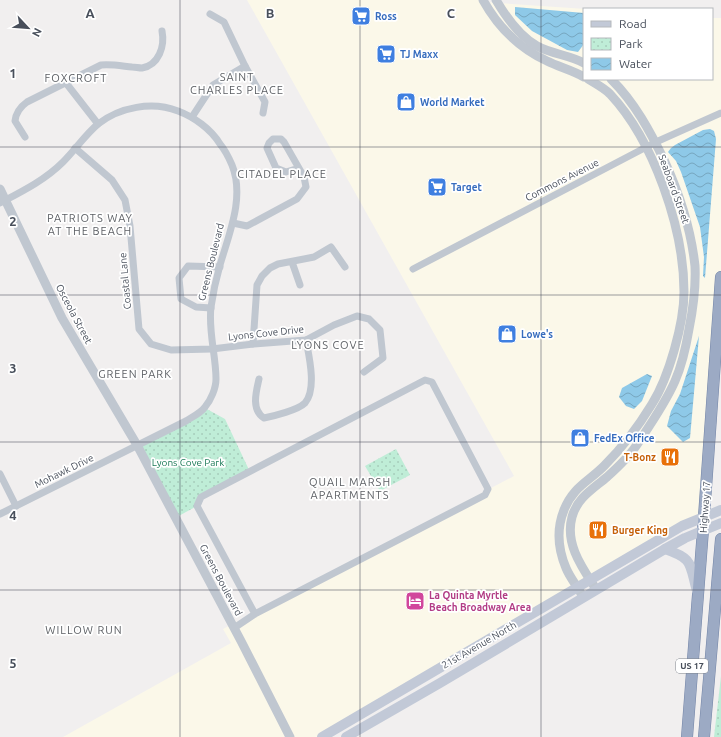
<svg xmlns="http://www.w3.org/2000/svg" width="721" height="737" font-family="Ubuntu,sans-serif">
<defs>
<pattern id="park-dots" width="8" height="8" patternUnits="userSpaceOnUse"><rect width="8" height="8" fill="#bfedd7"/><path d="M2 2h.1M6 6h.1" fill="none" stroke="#a6cdbb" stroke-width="1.8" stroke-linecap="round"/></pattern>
<pattern id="water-waves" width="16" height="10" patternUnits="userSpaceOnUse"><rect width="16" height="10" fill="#8ec9e8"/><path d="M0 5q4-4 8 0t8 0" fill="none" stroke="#76a6bf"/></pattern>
</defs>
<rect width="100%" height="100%" fill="#f1efef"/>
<polygon fill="#fbf8e9" points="247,0 483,0 484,2 586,9 584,9 584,79 712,79 712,18 721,18 721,277 704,517 322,737 63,737 231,643 223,629 514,476"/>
<g fill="url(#park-dots)">
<polygon points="205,408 225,419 250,472 201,497 197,506 175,518 137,445"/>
<polygon points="396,449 410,475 380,491 365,466"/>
<polygon points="721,676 721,737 714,737"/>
</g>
<g fill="url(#water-waves)">
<polygon points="515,7 584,13 584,44 578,52 567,50 532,31 515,15"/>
<polygon points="710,129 714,131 716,139 705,278 703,276 704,257 700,227 681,172 676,161 668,152 671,148 675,145 703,130"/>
<polygon points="699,336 690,438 683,442 667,426 671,411 680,394"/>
<polygon points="647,374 652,376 642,401 634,409 626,406 619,397 622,388"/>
</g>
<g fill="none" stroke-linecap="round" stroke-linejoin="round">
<defs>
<g id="trunk">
<polyline points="687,737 703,530 721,277"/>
<polyline points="704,737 721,539"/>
</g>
</defs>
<use href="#trunk" stroke="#7485a7" stroke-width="12"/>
<g stroke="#c0c7d0" stroke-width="7">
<polyline points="210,14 224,22 245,66 265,102 263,113"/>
<polyline points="66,83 98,124"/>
<polyline points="192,117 213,85 245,66"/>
<path d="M25 137 15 121C16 112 20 107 27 102L101 65C112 64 122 66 132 67 135 67 139 68 142 68 159 65 165 46 162 31"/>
<polyline points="75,148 112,180 125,200 130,226 139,329 151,344 171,350 212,349 253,344 306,340 334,325 357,316 369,319 380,330 383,358 364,372"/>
<path d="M0 203C23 191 45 180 63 162 75 150 85 135 98 124 120 107 152 101 178 111 194 117 211 129 220 144 225 150 229 158 232 165 245 197 229 234 220 265 216 279 213 293 211 307 208 330 216 356 216 379 216 388 211 400 205 407 201 413 192 417 186 421L0 514"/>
<polyline points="233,223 247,226 297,199 306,187 304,177 284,142 281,139 273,139 269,143 267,148 276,168 286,172 299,168"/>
<polyline points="292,262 300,285"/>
<polyline points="413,269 656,142 721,113"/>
<polyline points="211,308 196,307 181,299 179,278 188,266 220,267"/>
<polyline points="253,344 257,285 262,276 270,268 278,264 314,257 331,247 345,267"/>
<path d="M259 379C256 392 251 410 264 418 274 416 298 410 305 403 317 389 309 356 306 340"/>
<polyline points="0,474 16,506"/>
<polyline points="234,628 255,614 485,495 488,489 432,382 425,380 201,497 197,506 255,614"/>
</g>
<g stroke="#c0c7d0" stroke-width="9">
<path d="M483 0C498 27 519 48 547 61 559 67 572 70 584 77"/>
<path d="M496 0C506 17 519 36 537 46 552 54 569 55 584 63"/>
<polyline points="0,189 62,318 137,445 241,641 290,737"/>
<path d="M594 586C581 566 565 543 572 517 577 498 593 489 607 477 617 468 628 458 636 446 650 425 665 404 675 381 682 365 686 347 689 329 693 309 696 287 695 266 691 229 680 195 665 162 650 131 635 103 611 79"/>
<path d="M583 597C578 587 570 578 566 568 558 549 556 530 564 510 573 487 588 482 604 466 623 447 638 427 652 404 669 377 684 323 684 292 684 229 654 141 610 94 604 88 596 84 588 79"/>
</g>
<g stroke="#c2c9d7" stroke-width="10">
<path d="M665 549C694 559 689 563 697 591"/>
<polyline points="322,737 682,526 721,510"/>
<polyline points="346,737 440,683 665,549 685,538 721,523"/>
</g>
<use href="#trunk" stroke="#9caac4" stroke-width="11"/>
</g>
<path fill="none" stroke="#484f5b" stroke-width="1" stroke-opacity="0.55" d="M180 0V737M360 0V737M541 0V737M0 147H721M0 295H721M0 442H721M0 590H721"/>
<defs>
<symbol id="supermarket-square" viewBox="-11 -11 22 22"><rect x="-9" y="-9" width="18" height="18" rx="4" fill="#3f7fe0" stroke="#fff"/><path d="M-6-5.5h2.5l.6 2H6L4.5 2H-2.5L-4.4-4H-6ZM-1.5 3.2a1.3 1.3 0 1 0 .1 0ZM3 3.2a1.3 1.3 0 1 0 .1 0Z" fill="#fff"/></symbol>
<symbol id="shop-square" viewBox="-11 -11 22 22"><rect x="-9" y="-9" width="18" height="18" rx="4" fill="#3f7fe0" stroke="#fff"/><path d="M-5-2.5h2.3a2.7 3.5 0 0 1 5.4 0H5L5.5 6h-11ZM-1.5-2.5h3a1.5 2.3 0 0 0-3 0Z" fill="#fff"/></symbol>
<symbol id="restaurant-square" viewBox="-11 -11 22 22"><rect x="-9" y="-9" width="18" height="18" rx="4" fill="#e8710a" stroke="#fff"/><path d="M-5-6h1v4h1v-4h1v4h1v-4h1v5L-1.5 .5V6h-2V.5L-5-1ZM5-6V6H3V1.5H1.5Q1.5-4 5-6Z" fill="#fff"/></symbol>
<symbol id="hotel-square" viewBox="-11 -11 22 22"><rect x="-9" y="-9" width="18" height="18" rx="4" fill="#d1479c" stroke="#fff"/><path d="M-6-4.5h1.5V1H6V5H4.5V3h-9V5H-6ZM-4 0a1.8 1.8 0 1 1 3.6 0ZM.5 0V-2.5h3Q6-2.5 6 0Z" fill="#fff"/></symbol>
</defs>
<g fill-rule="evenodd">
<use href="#supermarket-square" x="350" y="5" width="22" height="22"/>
<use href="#supermarket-square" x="375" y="43" width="22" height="22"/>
<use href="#shop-square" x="395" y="91" width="22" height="22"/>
<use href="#supermarket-square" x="426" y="176" width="22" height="22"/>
<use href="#shop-square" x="496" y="323" width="22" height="22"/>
<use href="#shop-square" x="569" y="427" width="22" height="22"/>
<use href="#restaurant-square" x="659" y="446" width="22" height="22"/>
<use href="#restaurant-square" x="587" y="519" width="22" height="22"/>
<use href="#hotel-square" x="404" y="590" width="22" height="22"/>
</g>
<g text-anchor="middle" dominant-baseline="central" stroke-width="3.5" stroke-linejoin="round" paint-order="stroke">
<rect fill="#fff" stroke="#7f848c" stroke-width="1" x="676" y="659" width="32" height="14" rx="3"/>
<g font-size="9" font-weight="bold" fill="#484f5b">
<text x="692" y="666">US 17</text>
</g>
<g font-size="10" font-weight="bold" fill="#366cbe" stroke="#fff" text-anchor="start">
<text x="375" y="16">Ross</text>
<text x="400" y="54">TJ Maxx</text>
<text x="420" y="102">World Market</text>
<text x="451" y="187">Target</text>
<text x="521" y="334">Lowe's</text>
<text x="594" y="438">FedEx Office</text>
</g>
<g font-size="10" fill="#484f5b" stroke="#fff">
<text transform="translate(562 180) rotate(-27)">Commons Avenue</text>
<text transform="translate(674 189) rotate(70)">Seaboard Street</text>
<text transform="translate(211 262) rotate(-76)">Greens Boulevard</text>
<text transform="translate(125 281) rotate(-95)">Coastal Lane</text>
<text transform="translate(74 314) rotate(62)">Osceola Street</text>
<text transform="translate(266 333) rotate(-6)">Lyons Cove Drive</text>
<text transform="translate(64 471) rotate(-26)">Mohawk Drive</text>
<text transform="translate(705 507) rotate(-86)">Highway 17</text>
<text transform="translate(221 580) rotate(62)">Greens Boulevard</text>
<text transform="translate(479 645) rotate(-30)">21st Avenue North</text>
</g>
<g font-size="10" font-weight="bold" fill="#c56008" stroke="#fff" text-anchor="end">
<text x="656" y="457">T-Bonz</text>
<text x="612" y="530" text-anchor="start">Burger King</text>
</g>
<g font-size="10" fill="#1b7a57" stroke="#fff">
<text x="188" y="462">Lyons Cove Park</text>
</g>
<g font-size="10" font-weight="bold" fill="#b23c85" stroke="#fff" text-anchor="start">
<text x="429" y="595">La Quinta Myrtle<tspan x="429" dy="12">Beach Broadway Area</tspan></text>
</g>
<g font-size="11" letter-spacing="1" fill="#5b5e63" stroke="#fff">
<text x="237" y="77">SAINT<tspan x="237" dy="13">CHARLES PLACE</tspan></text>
<text x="76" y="78">FOXCROFT</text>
<text x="282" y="174">CITADEL PLACE</text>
<text x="90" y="218">PATRIOTS WAY<tspan x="90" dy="13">AT THE BEACH</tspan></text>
<text x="328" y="345">LYONS COVE</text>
<text x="135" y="374">GREEN PARK</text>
<text x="350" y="482">QUAIL MARSH<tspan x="350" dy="13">APARTMENTS</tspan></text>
<text x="84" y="630">WILLOW RUN</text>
</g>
</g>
<g font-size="13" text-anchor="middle" font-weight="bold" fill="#484f5b" stroke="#fff" stroke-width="3.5" stroke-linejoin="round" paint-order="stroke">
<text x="90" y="18">A</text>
<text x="270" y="18">B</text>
<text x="451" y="18">C</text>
<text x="13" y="78">1</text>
<text x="13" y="226">2</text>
<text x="13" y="373">3</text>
<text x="13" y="520">4</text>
<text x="13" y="668">5</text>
</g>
<rect x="583" y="8" width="130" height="72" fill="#ffffff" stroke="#b6b9bd"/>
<rect x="591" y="21" width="20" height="6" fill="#c2c9d7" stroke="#b6b9bd"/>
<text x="619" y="28" font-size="12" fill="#484f5b">Road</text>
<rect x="591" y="38" width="20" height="12" fill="url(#park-dots)" stroke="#b6b9bd"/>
<text x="619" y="48" font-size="12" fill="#484f5b">Park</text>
<rect x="591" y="58" width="20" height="12" fill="url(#water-waves)" stroke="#b6b9bd"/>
<text x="619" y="68" font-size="12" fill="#484f5b">Water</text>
<g transform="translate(28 28) rotate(116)" stroke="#ffffff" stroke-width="3" paint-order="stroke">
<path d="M0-3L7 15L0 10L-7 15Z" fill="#484f5b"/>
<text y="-6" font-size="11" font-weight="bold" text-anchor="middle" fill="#484f5b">N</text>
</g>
</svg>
